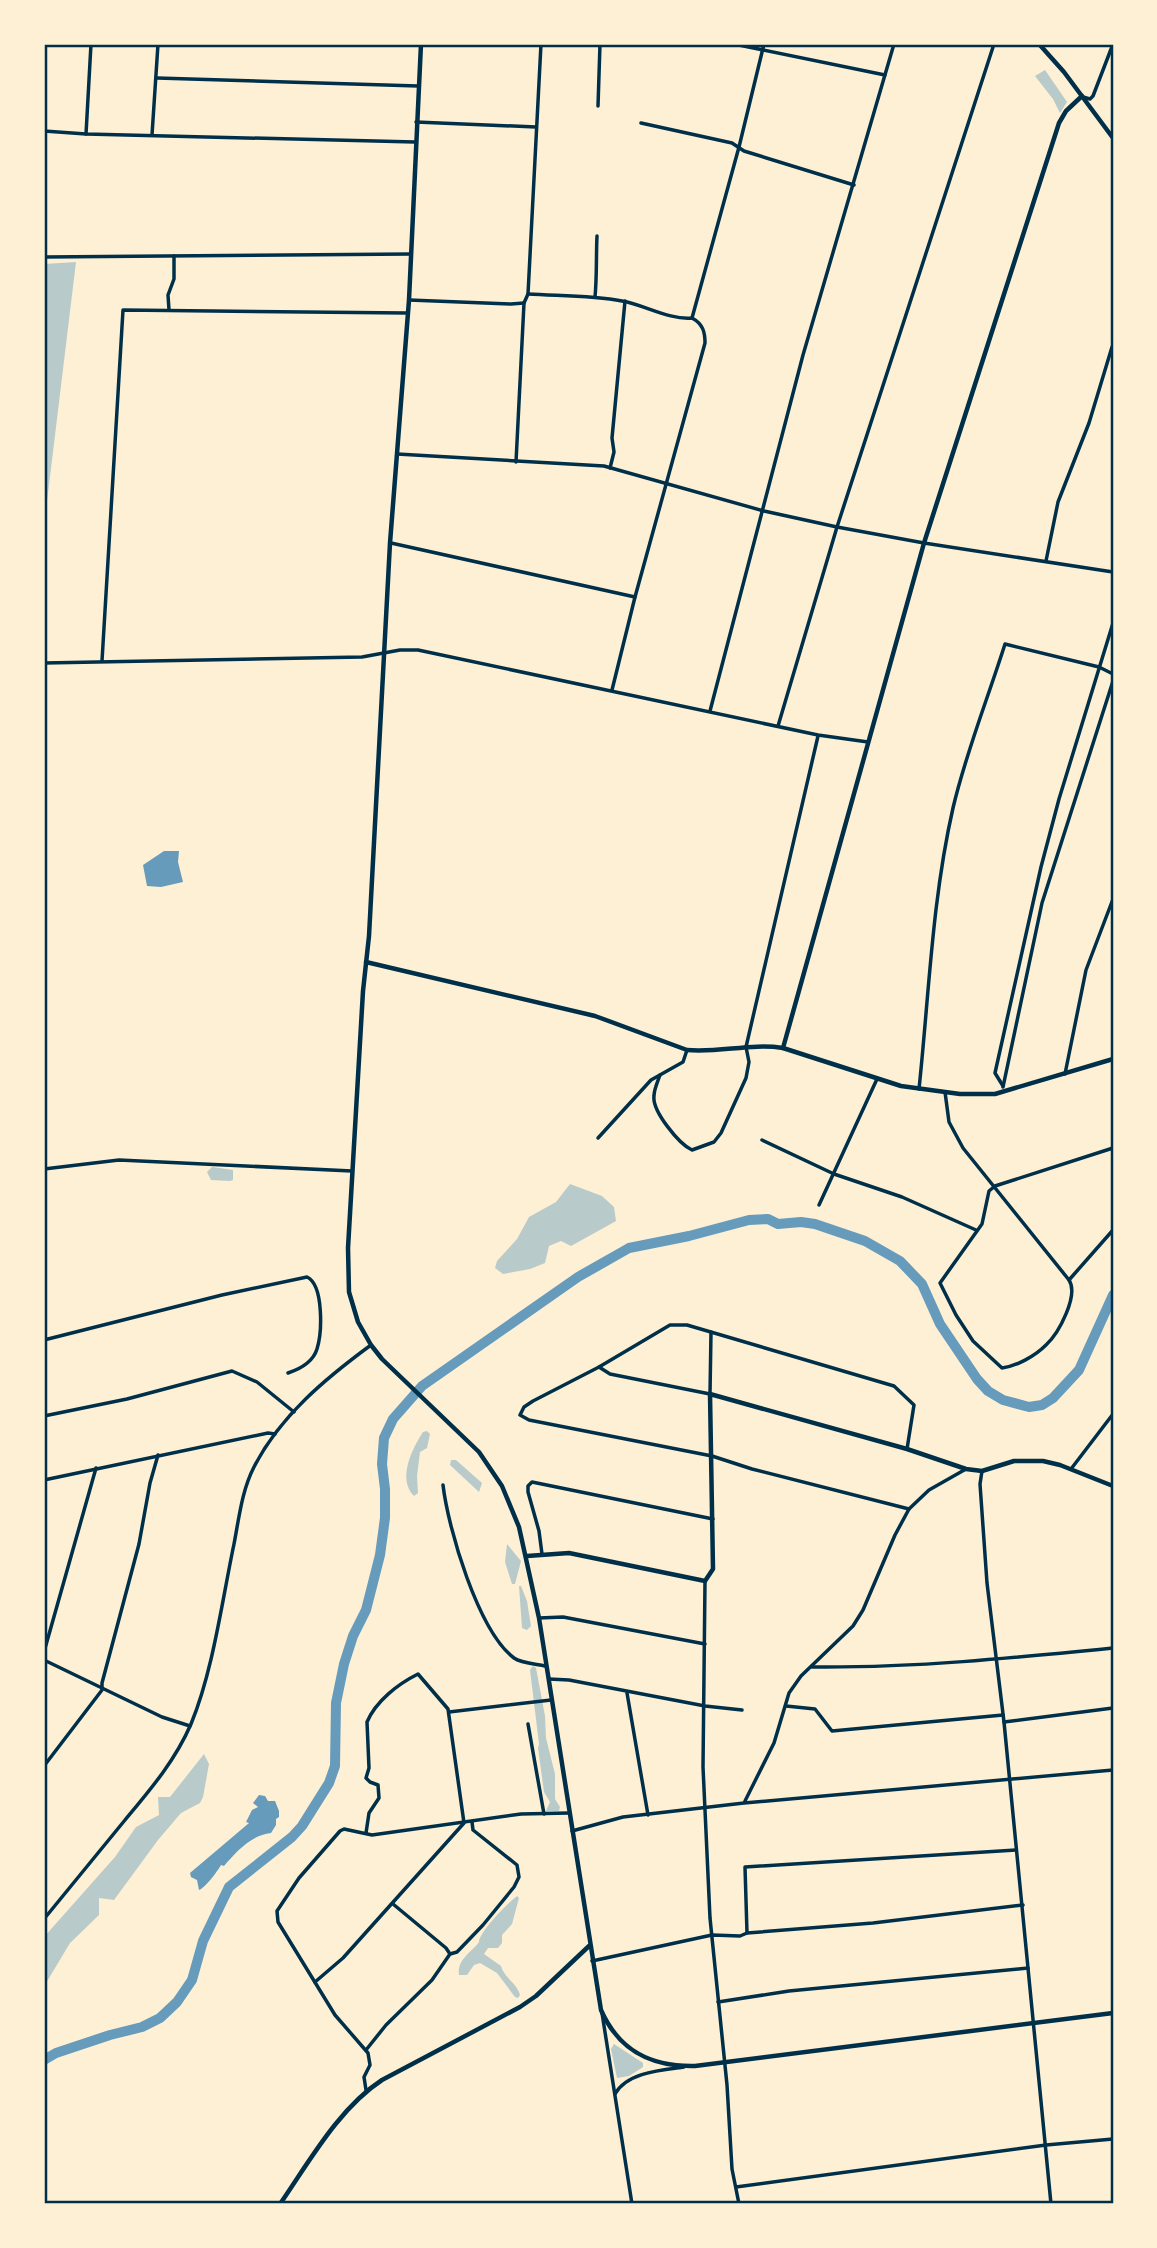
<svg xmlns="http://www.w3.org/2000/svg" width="1157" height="2248" font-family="'PT Sans',sans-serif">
<rect width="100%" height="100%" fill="#fdf0d5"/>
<g fill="#b9caca">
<polygon points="1045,70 1067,102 1060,113 1053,99 1035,76"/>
<polygon points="76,262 44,526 44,264"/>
<polygon points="212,1167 233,1170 233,1180 230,1181 211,1180 207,1172"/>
<polygon points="570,1184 602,1196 614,1207 616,1221 571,1246 561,1241 549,1246 545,1263 530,1269 503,1274 495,1268 497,1261 517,1239 529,1217 556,1202"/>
<path d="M427 1431 430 1434 427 1448 420 1452 417 1476 418 1493 414 1496C397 1479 412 1449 423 1432Z"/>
<polygon points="451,1460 456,1460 482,1483 479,1492 450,1465"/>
<polygon points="507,1544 521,1561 515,1584 512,1584 505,1562"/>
<polygon points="519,1586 521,1586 527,1601 531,1626 527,1630 522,1628"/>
<polygon points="533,1666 536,1668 545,1716 546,1738 555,1774 555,1799 560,1807 559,1811 546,1811 550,1802 544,1792 538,1748 539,1744 530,1670"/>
<polygon points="204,1754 209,1764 203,1797 200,1803 181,1813 158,1840 114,1900 99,1898 99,1915 70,1943 46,1983 44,1937 115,1857 136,1827 159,1815 158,1797 170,1797"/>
<path d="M517 1896 519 1898 512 1924 502 1935V1943L498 1948H488L484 1954 501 1966C504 1978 517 1983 520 1995L518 1998 515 1997 497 1973 480 1963 474 1965 467 1975H459C457 1959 471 1953 479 1942 480 1931 508 1903 517 1896Z"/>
<polygon points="614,2044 643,2063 643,2067 629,2076 617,2078 611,2049"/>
</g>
<g fill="#669bbc">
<polygon points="164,851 179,851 178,862 183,882 161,887 147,886 143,865"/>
<path d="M259 1795 265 1796 268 1801H275L279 1811V1817L276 1819V1825L271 1833C251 1835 236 1852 224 1866L221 1865C217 1872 205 1888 199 1890L197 1880 191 1877 190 1873 249 1823 246 1822 252 1810 258 1807 253 1803Z"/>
</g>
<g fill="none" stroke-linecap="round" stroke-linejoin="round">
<polyline stroke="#669bbc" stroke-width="10" points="44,2060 56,2053 110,2035 142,2027 160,2018 177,2002 192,1980 203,1941 229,1887 292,1837 302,1826 329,1783 335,1766 336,1703 344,1664 353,1636 366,1610 380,1555 385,1518 385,1489 382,1464 384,1438 393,1419 422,1386 578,1277 629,1248 689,1236 749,1220 768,1219 778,1224 801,1222 815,1224 865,1241 900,1261 922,1284 940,1324 977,1379 988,1391 1003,1400 1029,1407 1042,1405 1053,1398 1079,1370 1113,1295"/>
<g stroke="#003049" stroke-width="3.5">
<polyline points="734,44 885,75"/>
<polyline points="157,78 418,86"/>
<polyline points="1083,97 1090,99 1093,96 1113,44"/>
<polyline points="598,106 600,44"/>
<polyline points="416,122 536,127"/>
<polyline points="641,123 732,143 744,151 854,185"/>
<polyline points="44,131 86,134 415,142"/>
<polyline points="86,134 91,44"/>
<polyline points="152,135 158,44"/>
<polyline points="44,257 411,254"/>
<path d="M528 294C559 296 591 295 622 301 645 305 669 320 692 318"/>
<path d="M595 297C597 276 596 257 597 236"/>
<polyline points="409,300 511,304 524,303"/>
<polyline points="169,310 168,295 174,279 174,256"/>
<polyline points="692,318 739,147 764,44"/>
<polyline points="397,454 604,466 764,511 837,527 924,543 1113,572"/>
<polyline points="516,462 524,303 528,294 541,44"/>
<polyline points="610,468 614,452 612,438 625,301"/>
<polyline points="391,543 635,597"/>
<polyline points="1046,561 1058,502 1089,423 1112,347"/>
<polyline points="102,661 123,310 407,313"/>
<polyline points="44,663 362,657 400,650 418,650 818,735 868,742"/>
<path d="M612 690 635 597 705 343C705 332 703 324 692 318"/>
<polyline points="710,711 803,355 894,44"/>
<polyline points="778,726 837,527 994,44"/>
<polyline points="1065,1074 1086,970 1113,899"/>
<path d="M660 1075C658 1081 654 1089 654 1096 652 1111 679 1144 692 1150L714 1142 721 1133 746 1078 749 1062 746 1047 818 736"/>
<polyline points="1003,1086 995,1073 1041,867 1059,799 1113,623"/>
<polyline points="1003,1087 1042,903 1113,681"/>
<path d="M919 1089C929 995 932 900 953 808 966 752 988 698 1005 644L1099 667 1113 674"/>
<polyline points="945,1092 949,1122 963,1148 1069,1280 1113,1230"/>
<polyline points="598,1138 651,1080 683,1062 687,1050"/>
<polyline points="762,1140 834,1174 902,1197 976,1230"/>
<polyline points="44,1169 119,1160 352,1171"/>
<polyline points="819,1205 877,1079"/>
<path d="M1069 1280C1079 1295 1059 1333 1046 1345 1035 1356 1017 1366 1002 1368L973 1341 956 1315 940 1283 982 1224 989 1191 995 1186 1113 1148"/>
<path d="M44 1340 222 1295 307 1277C324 1285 322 1333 317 1349 313 1362 300 1369 288 1373"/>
<polyline points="599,1367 610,1374 710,1394 711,1332"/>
<polyline points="44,1416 127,1399 232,1371 257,1382 294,1412"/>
<polyline points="907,1449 914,1405 894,1386 687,1325 670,1325 599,1367 533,1401 524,1407 520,1415 529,1420 712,1456 752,1469 909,1509"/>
<polyline points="1071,1469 1113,1414"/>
<polyline points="982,1471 980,1484 987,1583 1004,1722 1051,2204"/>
<polyline points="44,1480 268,1433 275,1434"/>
<path d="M443 1485C448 1528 478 1631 514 1658 521 1663 536 1664 545 1666"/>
<polyline points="542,1554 539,1531 528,1492 528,1486 532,1482 713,1519"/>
<polyline points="705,1581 703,1767 710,1918 727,2085 732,2169 739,2204"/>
<polyline points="539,1618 563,1617 705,1644"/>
<polyline points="44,1652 96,1468"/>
<polyline points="44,1660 162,1717 190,1726"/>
<path d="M812 1667C913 1668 1013 1658 1113 1648"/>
<polyline points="549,1679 569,1680 705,1706 742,1710"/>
<polyline points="627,1693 648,1815"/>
<polyline points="786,1706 815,1709 832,1731 1003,1715"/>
<polyline points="449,1712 551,1700"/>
<polyline points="1004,1722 1113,1708"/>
<polyline points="528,1724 544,1814"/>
<polyline points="44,1766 102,1690 102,1683 139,1544 150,1483 158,1455"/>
<polyline points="745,1801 774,1743 789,1693 801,1676 853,1626 863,1610 895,1535 909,1509 929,1490 966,1469"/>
<polyline points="572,1831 623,1817 744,1803 1113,1770"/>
<polyline points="393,1904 446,1948 450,1954"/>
<path d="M44 1919C71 1886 98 1853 125 1820 150 1790 175 1761 191 1724 213 1671 222 1601 234 1544 239 1518 242 1490 254 1467 280 1416 326 1378 371 1345"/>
<polyline points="747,1933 745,1867 1016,1850"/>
<polyline points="592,1961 712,1935 740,1936 747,1933 873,1923 1023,1905"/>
<path d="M315 1982 343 1958 464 1823 448 1709 418 1674C398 1684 376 1701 367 1722L369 1768 366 1778 370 1782 378 1785 379 1798 369 1813 366 1833"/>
<polyline points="718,2002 789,1991 1028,1968"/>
<polyline points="602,2013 632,2204"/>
<polyline points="366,2050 386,2025 432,1980 450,1954 457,1952 483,1925 514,1887 519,1877 517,1865 473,1830 472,1822"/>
<polyline points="366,2090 364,2077 370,2065 368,2053 335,2015 278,1922 277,1911 299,1878 340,1831 344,1829 372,1835 521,1814 569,1813"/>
<path d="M615 2094C627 2072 662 2070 684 2067"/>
<polyline points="736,2187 1046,2145 1113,2139"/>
</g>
<g stroke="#003049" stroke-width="4.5">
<path d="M421 44 409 300 390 543 369 936 363 991 348 1248 349 1292 358 1322 371 1345 382 1359 479 1452 502 1486 519 1527 539 1618 601 2010C619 2051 651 2067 695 2066L1113 2013"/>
<polyline points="1039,44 1064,72 1113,138"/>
<path d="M366 962 595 1016 687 1050C719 1053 751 1043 783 1048L901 1086 960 1094H995L1113 1059"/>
<polyline points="783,1048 924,543 1059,123 1066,111 1082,96"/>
<polyline points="527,1556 569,1553 705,1581 713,1569 710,1394 907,1449 966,1469 982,1471 1014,1461 1043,1461 1060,1465 1113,1486"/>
<path d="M280 2204C309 2162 339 2108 382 2080L520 2007 536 1996 589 1946"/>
</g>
</g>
<rect width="1157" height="2248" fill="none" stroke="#fdf0d5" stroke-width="91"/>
<rect x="46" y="46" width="1066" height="2156" fill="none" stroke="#003049" stroke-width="2.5"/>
</svg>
